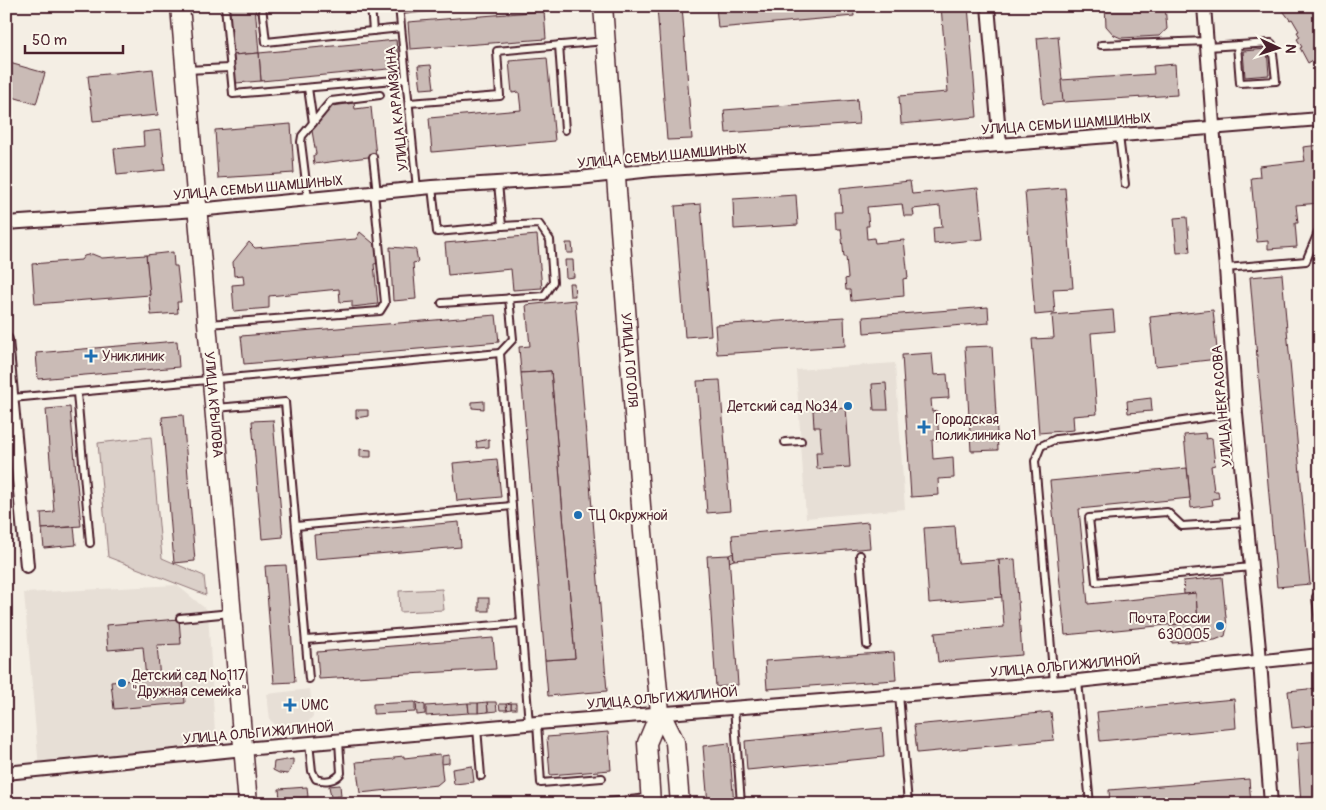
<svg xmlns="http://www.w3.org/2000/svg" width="1326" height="810" font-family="Pangolin,sans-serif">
<rect width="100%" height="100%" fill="#f4eee4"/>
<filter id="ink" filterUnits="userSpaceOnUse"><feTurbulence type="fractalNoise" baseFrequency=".02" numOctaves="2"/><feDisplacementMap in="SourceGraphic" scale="10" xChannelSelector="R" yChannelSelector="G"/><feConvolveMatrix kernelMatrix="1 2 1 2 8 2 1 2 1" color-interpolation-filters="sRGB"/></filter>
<g filter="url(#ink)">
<g fill="#e7dfd6">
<polygon points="895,363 905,509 806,518 796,370"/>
<polygon points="177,585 208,611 216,751 39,768 24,593"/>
<polygon points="310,689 313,716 307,724 278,727 270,720 267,694"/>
</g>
<g fill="#dbd0c9" stroke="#92787a">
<polygon points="151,437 162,558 204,576 206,595 108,557 98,443"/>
<polygon points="442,589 444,610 400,612 399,591"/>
</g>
<g fill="#cabbb6" stroke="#4a1f2b">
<polygon points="229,6 255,6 259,53 233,55"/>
<polygon points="682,6 692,139 667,140 657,7"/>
<polygon points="716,6 853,6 854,16 718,28"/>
<polygon points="941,6 968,6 977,117 901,124 899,96 948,92"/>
<polygon points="1105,6 1165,6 1167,29 1159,36 1121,38 1114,35 1106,26"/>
<polygon points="1277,6 1316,6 1320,13 1320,69 1318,66 1316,67 1313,60 1308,63 1300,48 1302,47 1297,39 1300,37 1297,32 1299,31 1292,19 1290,20 1281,8 1279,9"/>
<polygon points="544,11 546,39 410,49 408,22"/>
<polygon points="1058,36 1064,102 1043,104 1037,38"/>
<polygon points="396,40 399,68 261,81 259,53"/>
<polygon points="1267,49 1269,75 1245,77 1243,51"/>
<polygon points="259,53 261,81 236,83 233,55"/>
<polygon points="547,58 555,141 432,152 429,118 521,110 519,92 512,93 509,61"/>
<polygon points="6,62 45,73 36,104 6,95"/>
<polygon points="1175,64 1177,95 1063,102 1061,80 1154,74 1153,66"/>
<polygon points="431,65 434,88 421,89 418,66"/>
<polygon points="153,69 158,115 93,121 88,76"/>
<polygon points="857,98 859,124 726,133 724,110 857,100"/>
<polygon points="354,103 355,109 371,107 376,156 314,164 313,156 316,154 312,131 332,106"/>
<polygon points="291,124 294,173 218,178 215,130"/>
<polygon points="161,130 165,170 117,175 114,149 144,146 143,132"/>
<polygon points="1320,145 1320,203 1296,205 1298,223 1295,223 1297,247 1268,249 1268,241 1257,242 1251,178 1260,177 1259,166 1305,161 1303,147"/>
<polygon points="910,181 912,194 978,188 983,239 934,244 933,228 942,227 940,206 913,209 914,216 904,216 902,204 867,207 869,226 866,226 867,239 874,238 875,243 904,240 908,278 903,279 904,296 851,301 850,290 846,290 845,279 848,278 846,257 844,257 841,229 836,229 835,212 842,212 840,188"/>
<polygon points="1065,188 1073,288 1053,289 1055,313 1035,315 1025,191"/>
<polygon points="796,195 798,225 734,229 733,199"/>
<polygon points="701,204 711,335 685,337 675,206"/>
<polygon points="1187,217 1190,252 1177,253 1174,218"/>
<polygon points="360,232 379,248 380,263 374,264 378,304 352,307 352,301 340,302 339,289 269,296 269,308 234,311 232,285 244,284 243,275 234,276 233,262 249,242 255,248 356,239"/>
<polygon points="537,235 542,288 513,290 511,269 448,275 445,243"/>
<polygon points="566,243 572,243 573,253 567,253"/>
<polygon points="390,247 415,249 416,251 418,262 413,263 416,299 393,301"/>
<polygon points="173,252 174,266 177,266 181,302 177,302 178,313 151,315 146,255"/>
<polygon points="92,254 102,258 146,255 150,295 35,304 32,264 81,260 84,256"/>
<polygon points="565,260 573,260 574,277 566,278"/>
<polygon points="1282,274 1310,584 1277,587 1250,277"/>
<polygon points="569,283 574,283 575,296 570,296"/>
<polygon points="575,300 607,691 548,696 545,660 575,658 551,371 521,373 519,347 530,346 526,305"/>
<polygon points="988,307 989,323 864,333 863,317"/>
<polygon points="1113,310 1115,331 1091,333 1097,414 1073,416 1074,430 1039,433 1032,339 1054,338 1052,315"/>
<polygon points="1213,310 1218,359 1155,366 1150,317"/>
<polygon points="496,315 499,342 244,364 241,336"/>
<polygon points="844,317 845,346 717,354 715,325"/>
<polygon points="177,341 179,367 38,379 36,353"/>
<polygon points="992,346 998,450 971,451 965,347"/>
<polygon points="932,353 934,375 947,374 949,398 931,399 932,412 937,411 939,440 932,440 933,459 953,457 954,478 938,479 939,495 911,497 902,355"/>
<polygon points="551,371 575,658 545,660 521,373"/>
<polygon points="720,380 730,511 707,513 697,381"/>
<polygon points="886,383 888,410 874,410 872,384"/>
<polygon points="1151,398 1152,411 1128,413 1127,401"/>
<polygon points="484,401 484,409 472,408 472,402"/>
<polygon points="70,407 81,526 42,529 41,513 54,512 46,409"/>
<polygon points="846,407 850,467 817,469 816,452 822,452 820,427 814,427 813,410"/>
<polygon points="356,410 368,410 368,416 356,418"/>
<polygon points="183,415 195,561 174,563 162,417"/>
<polygon points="273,420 283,537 262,539 252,421"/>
<polygon points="1205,433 1206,439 1212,438 1215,465 1211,466 1214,491 1218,491 1219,498 1212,499 1213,505 1191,508 1184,435"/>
<polygon points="489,439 489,447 477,448 476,442"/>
<polygon points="360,449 371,450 371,457 360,457"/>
<polygon points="497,459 501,497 457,501 453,463"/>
<polygon points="1187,468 1190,498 1079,509 1088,604 1196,593 1198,622 1065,635 1050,481"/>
<polygon points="459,522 461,547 316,559 314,535"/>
<polygon points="868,522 870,548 734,560 732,535"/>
<polygon points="955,526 958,563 999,560 1002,597 929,603 924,528"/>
<polygon points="74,527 76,545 44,548 42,529"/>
<polygon points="733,553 734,560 729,562 729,555"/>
<polygon points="729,555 738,685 716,687 707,556"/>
<polygon points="1015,559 1022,655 938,662 935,633 1004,627 999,560"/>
<polygon points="286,565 295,682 274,683 265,566"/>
<polygon points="1222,577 1227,627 1225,636 1215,640 1172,643 1170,625 1198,622 1196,593 1184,594 1183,581"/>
<rect x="479" y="598" width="10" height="13"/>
<polygon points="179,619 181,644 157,645 160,679 183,678 185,703 114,709 111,682 146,679 143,647 108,650 106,625"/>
<polygon points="493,638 496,669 319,679 317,652"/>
<polygon points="894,652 896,680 767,689 765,661"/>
<polygon points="1318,688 1320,725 1292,728 1288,691"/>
<polygon points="1234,699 1236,728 1100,741 1097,712"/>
<polygon points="415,702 415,712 373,714 373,704"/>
<polygon points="416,702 425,705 425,714 417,715"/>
<polygon points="487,702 496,702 497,711 488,712"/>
<polygon points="487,702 488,712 478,713 478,703"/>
<polygon points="468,703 469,713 426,716 426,706"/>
<polygon points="468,703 478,703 478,713 469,713"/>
<rect x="511" y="703" width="5" height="6"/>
<polygon points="511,703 511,709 507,710 506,704"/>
<polygon points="499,704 506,704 507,710 500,710"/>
<polygon points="1051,712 1054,740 917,753 914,725"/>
<polygon points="882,728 884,757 747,770 745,741"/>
<polygon points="608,732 611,770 550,775 547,737"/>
<polygon points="1320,741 1320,803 1301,804 1297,743"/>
<polygon points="729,743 734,804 708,804 703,746"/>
<polygon points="440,754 443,780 437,785 360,793 356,762 394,759 394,757 404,756 404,758"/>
<polygon points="449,755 449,763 442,764 442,756"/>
<polygon points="293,759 293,764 288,774 279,773 273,770 274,762"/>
<polygon points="472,766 474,782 454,784 452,769"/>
<polygon points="1249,779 1251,804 1110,804 1109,790"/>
<polygon points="340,785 341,796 331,797 329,786"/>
<polygon points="307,787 308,797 280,799 279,789"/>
<polygon points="212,797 212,804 141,804"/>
</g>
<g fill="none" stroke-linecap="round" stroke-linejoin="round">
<defs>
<g id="lane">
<polyline points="225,6 233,94 406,79"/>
<polyline points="262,6 266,42 401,28"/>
<polyline points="371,6 373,31"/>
<polyline points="399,6 417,189"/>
<polyline points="400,10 437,6"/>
<polyline points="559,45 565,130"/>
<polyline points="1101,45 1207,41"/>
<polyline points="1207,47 1271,43 1272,44 1276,81 1240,83 1237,45"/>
<polyline points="186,70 230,68"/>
<polyline points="308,88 313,123"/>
<polyline points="409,103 500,96 497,51 605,41"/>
<polyline points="1119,136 1125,184"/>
<polyline points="373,157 377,193"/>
<polyline points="432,187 437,232 502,226"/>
<polyline points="308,199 301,142 302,136 331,101 380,95"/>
<polyline points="1226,268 1306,261 1320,228"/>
<polyline points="509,298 513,339 500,353 529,724"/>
<polyline points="442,303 544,296 553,282 550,240 539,224 502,226 498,183"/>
<polyline points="208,324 380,311 385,303 374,193"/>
<polyline points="77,393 90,543"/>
<polyline points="12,398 500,353"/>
<polyline points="216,408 285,402 309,679"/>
<polyline points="785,442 801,441"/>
<polyline points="1247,522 1182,526 1167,512 1089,518 1096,582 1251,567"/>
<polyline points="296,526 512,506"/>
<polyline points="860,555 867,645"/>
<polyline points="1316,597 1320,632"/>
<polyline points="180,618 231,613"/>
<polyline points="306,640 521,623"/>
<polyline points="1078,681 1090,804"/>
<polyline points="1054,683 1035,461 1041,446 1056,439 1083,436 1236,413"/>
<polyline points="899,694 908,804"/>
<polyline points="734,707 741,804"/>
<polyline points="537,723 541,783 602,778"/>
<polyline points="477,728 481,776"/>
<path d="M309 743 312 771 316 779C325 782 335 781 341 773L339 741"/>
<polyline points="590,804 649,798"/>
</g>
<g id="street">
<polyline points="988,6 1000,145"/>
<polyline points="1204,6 1215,151 1226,268 1236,413 1259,649 1271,804"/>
<polyline points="6,223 197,210 432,187 579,178 652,170 813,160 1320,119"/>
<polyline points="6,340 27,566"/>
<polyline points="6,773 244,749 537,723 1078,681 1320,655"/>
</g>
<g id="secondary">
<path id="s1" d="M180 6 248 804"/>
<path id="s2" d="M603 6 643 532 660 712 675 742 680 804"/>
<polyline points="651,804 647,743 660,712"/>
</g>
</defs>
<use href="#lane" stroke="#4a1f2b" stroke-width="10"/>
<use href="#street" stroke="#4a1f2b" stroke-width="16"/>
<use href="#secondary" stroke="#4a1f2b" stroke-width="21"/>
<use href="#lane" stroke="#fbf7ec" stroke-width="6"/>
<use href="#street" stroke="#fbf7ec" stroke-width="12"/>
<use href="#secondary" stroke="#fbf7ec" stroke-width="18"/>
</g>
</g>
<g fill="#1f6fb2" stroke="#fbf7ec" stroke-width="2">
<path d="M88.5 348.5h5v5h5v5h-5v5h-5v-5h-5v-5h5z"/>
<circle cx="848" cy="406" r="5"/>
<path d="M921.5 419.5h5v5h5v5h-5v5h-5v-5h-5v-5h5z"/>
<circle cx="578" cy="515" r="5"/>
<circle cx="1220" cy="626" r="5"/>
<circle cx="122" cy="683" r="5"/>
<path d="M287.5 697.5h5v5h5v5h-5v5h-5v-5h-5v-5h5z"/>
</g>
<g text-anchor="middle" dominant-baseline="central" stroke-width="4" stroke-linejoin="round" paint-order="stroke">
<g font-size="14" fill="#4a1f2b" stroke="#fbf7ec">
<text transform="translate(397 109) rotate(-96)">УЛИЦА КАРАМЗИНА</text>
<text transform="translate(1066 124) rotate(-4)">УЛИЦА СЕМЬИ ШАМШИНЫХ</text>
<text transform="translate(662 156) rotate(-5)">УЛИЦА СЕМЬИ ШАМШИНЫХ</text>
<text transform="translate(258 188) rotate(-5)">УЛИЦА СЕМЬИ ШАМШИНЫХ</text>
<text stroke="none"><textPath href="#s2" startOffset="355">УЛИЦА ГОГОЛЯ</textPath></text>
<text stroke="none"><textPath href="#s1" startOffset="400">УЛИЦА КРЫЛОВА</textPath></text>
<text transform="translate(1222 406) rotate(-95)">УЛИЦА НЕКРАСОВА</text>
<text transform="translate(1065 666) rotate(-5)">УЛИЦА ОЛЬГИ ЖИЛИНОЙ</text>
<text transform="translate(662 698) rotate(-5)">УЛИЦА ОЛЬГИ ЖИЛИНОЙ</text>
<text transform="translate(258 733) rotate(-5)">УЛИЦА ОЛЬГИ ЖИЛИНОЙ</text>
</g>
<g font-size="14" fill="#4a1f2b" stroke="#fbf7ec" text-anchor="start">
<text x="102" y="356">Униклиник</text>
<text x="838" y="406" text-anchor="end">Детский сад №34</text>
<text x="935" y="419">Городская<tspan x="935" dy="16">поликлиника №1</tspan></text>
<text x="588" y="515">ТЦ Окружной</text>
<text x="1210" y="618" text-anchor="end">Почта России<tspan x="1210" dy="16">630005</tspan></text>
<text x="132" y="675">Детский сад №117<tspan x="132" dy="16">"Дружная семейка"</tspan></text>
<text x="301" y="705">UMC</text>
</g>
</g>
<rect width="1326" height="810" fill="none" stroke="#fbf7ec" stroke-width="25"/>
<rect x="12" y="12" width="1301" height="785" fill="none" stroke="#4a1f2b" stroke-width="2" filter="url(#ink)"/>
<g transform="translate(1278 48) rotate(94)" stroke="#fbf7ec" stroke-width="4" paint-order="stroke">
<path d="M0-4L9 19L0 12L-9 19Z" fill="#4a1f2b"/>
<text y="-8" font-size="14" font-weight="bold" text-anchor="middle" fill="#4a1f2b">N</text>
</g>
<path d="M25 45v8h98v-8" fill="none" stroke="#4a1f2b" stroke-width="2.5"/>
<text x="32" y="45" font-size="15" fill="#4a1f2b" stroke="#fbf7ec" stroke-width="4" paint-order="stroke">50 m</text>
</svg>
